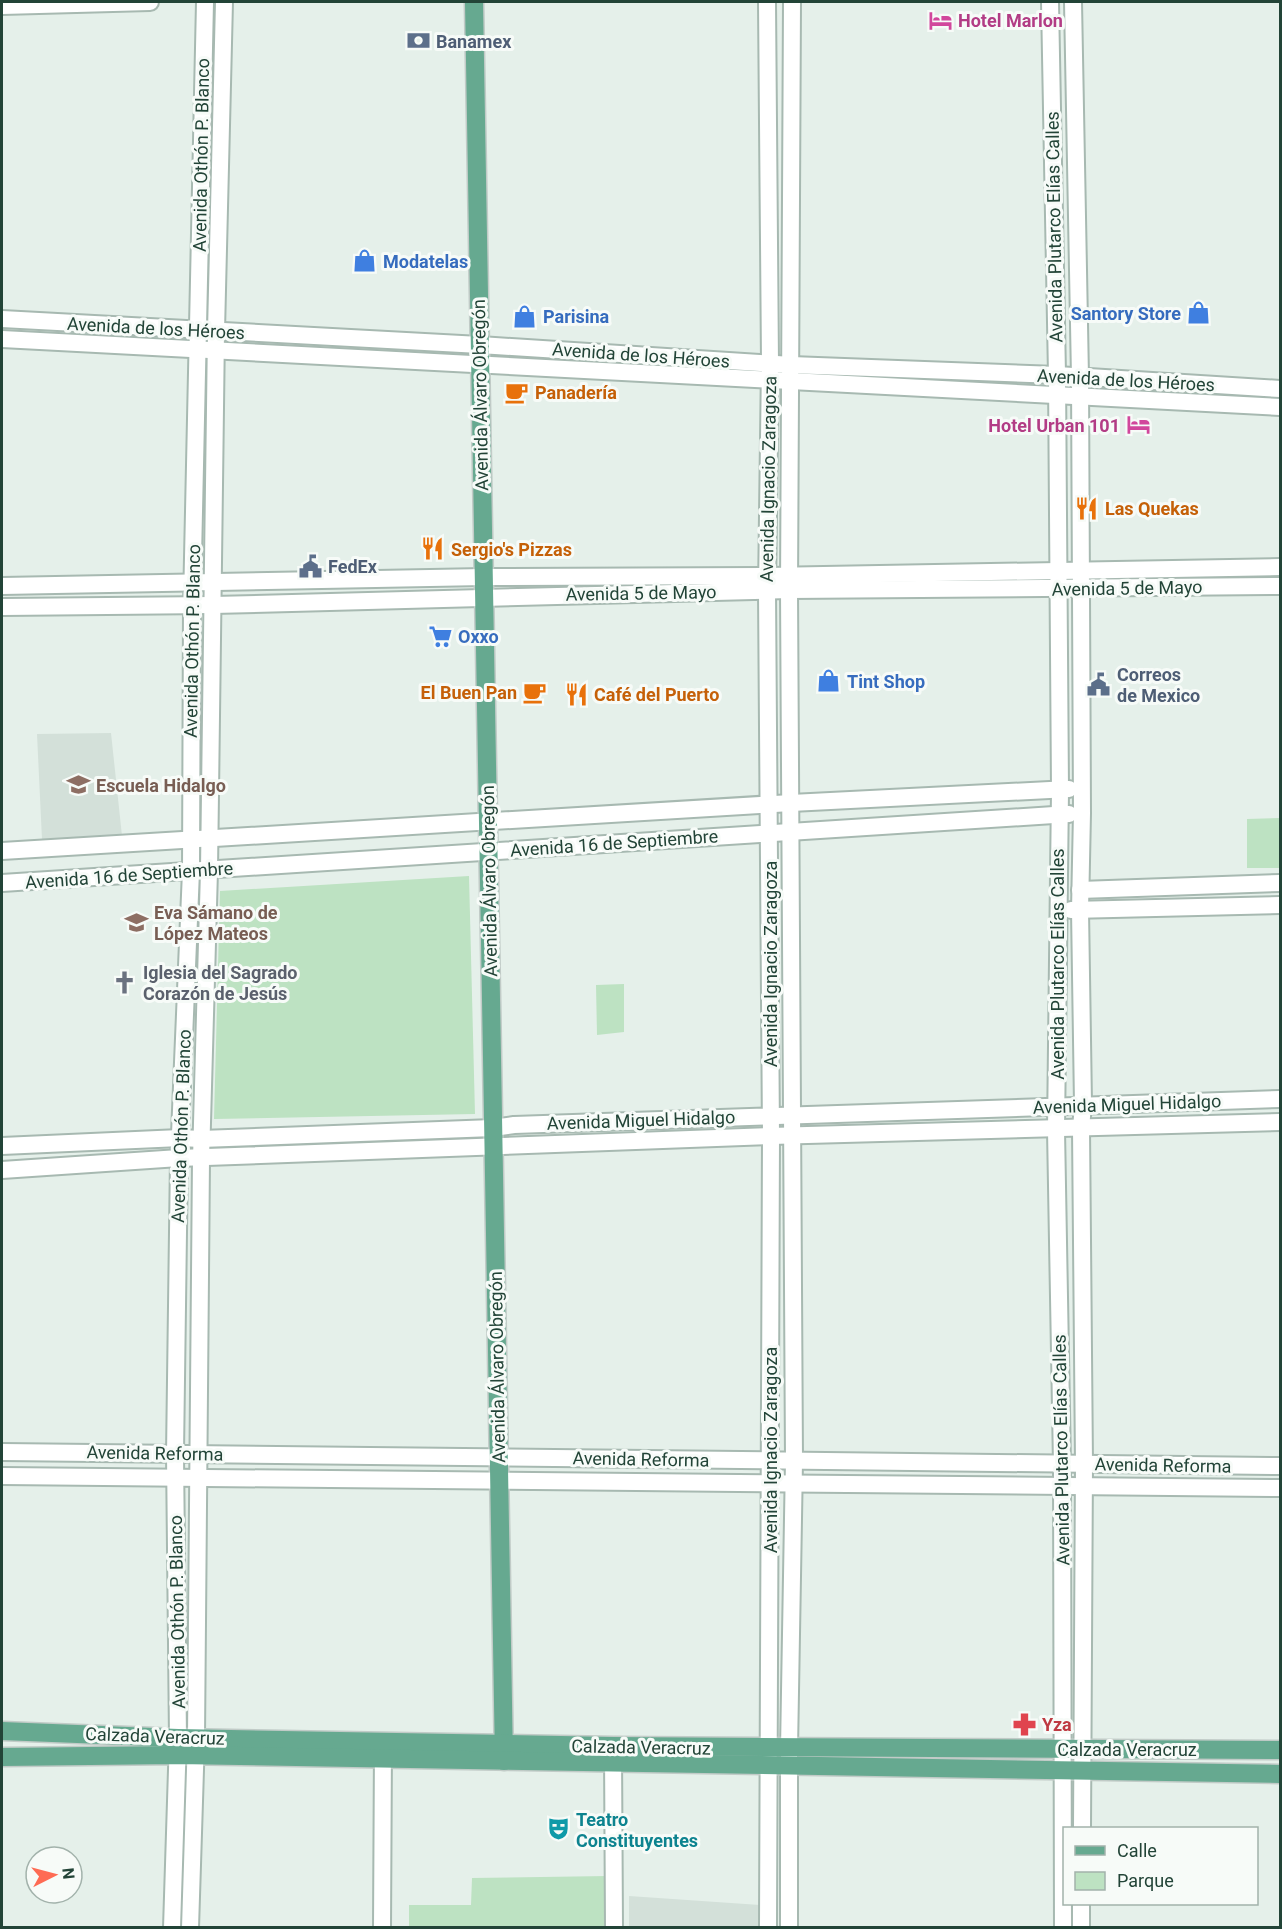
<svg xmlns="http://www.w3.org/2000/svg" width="1282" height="1929" font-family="Roboto,sans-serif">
<rect width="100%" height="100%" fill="#e5f0ea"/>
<g fill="#d3e0d9">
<polygon points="111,733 122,836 42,839 37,734"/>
<polygon points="629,1896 760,1905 760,1927 629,1927"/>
</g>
<g fill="#bde2c2">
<polygon points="1280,818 1280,868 1247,868 1247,819"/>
<polygon points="469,876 475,1114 214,1119 220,891"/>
<polygon points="624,984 624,1032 597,1035 596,985"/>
<polygon points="608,1876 608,1927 409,1928 409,1905 471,1905 472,1878"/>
</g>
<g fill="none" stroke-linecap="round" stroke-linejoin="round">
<defs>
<g id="minor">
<polyline points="767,2 770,363 767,591 771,1136 768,1928"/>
<polyline points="1050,2 1057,375 1060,791 1056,1130 1062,1464 1063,1928"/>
<polyline points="1073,2 1080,377 1082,813 1080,910 1083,1104 1081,1129 1084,1464 1082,1828"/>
<polyline points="2,6 150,2"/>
<polyline points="2,319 480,345 791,365 1057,375 1280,389"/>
<polyline points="2,339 1280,407"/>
<polyline points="2,586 484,577 768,576 1280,567"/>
<polyline points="2,607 213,605 789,590 1280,586"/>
<polyline points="2,851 791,803 1069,789"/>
<polyline points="2,883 1069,814"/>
<polyline points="1080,890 1280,883"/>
<polyline points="1071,910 1280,905"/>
<polyline points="2,1146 180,1138 201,1139 493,1128 514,1125 1280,1099"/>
<polyline points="2,1170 179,1158 771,1136 1280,1122"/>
<polyline points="2,1452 1280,1466"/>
<polyline points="2,1476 1280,1488"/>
<polyline points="613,1751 614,1928"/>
<polyline points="172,1928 178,1738 175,1454 179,1158 191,871 192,604 205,2"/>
<polyline points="190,1928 196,1738 201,1159 209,870 216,331 224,2"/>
<polyline points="382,1928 383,1746"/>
<polyline points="789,1928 789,1749 794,1461 789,590 792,2"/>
<polyline points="1081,1928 1081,1904"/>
</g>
<g id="major">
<polyline points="474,2 504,1761"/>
<polyline points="2,1731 178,1738 613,1746 1280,1750"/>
<polyline points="2,1757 177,1755 1280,1774"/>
</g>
</defs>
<use href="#minor" stroke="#a7b9b1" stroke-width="20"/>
<use href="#major" stroke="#c1cbc7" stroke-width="21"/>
<use href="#minor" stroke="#fff" stroke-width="16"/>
<use href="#major" stroke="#66a990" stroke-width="18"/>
</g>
<defs>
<symbol id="hotel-bare" viewBox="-9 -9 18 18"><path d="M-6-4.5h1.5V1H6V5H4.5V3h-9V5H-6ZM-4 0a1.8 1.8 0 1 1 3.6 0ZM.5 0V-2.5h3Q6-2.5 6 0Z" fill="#d1479c" stroke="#f7fbf8" stroke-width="2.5" paint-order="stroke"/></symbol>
<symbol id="bank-bare" viewBox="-9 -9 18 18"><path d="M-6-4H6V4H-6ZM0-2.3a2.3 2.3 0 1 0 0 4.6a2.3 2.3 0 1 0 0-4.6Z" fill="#5c6f8a" stroke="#f7fbf8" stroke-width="2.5" paint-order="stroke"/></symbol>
<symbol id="shop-bare" viewBox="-9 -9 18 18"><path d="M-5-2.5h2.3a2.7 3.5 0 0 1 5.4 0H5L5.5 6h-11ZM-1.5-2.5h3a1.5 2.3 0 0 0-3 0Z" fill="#3f7fe0" stroke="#f7fbf8" stroke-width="2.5" paint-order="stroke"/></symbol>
<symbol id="cafe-bare" viewBox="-9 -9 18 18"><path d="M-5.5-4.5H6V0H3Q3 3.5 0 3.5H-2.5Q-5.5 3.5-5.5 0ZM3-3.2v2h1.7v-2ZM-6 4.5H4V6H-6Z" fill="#e8710a" stroke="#f7fbf8" stroke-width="2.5" paint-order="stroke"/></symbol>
<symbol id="restaurant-bare" viewBox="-9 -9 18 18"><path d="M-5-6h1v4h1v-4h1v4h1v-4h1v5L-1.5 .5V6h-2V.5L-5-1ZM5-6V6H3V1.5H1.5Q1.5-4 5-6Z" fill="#e8710a" stroke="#f7fbf8" stroke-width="2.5" paint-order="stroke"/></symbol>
<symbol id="civic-bare" viewBox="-9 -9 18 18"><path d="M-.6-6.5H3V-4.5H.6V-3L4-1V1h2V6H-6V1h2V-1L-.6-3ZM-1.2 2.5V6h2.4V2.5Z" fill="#5c6f8a" stroke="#f7fbf8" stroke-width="2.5" paint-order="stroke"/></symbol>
<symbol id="supermarket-bare" viewBox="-9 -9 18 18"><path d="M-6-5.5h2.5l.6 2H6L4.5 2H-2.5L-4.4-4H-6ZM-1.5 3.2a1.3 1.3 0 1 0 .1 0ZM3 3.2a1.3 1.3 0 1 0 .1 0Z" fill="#3f7fe0" stroke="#f7fbf8" stroke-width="2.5" paint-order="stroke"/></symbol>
<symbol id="school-bare" viewBox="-9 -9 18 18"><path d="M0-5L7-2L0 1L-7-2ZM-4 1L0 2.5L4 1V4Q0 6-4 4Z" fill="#8d6e63" stroke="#f7fbf8" stroke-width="2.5" paint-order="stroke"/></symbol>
<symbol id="church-bare" viewBox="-9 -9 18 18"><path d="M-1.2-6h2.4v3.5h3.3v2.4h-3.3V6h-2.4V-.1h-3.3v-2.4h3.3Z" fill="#6b7280" stroke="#f7fbf8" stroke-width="2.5" paint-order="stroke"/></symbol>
<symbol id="pharmacy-bare" viewBox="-9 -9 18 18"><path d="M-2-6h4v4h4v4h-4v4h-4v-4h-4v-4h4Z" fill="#e0444e" stroke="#f7fbf8" stroke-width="2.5" paint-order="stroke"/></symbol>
<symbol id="theatre-bare" viewBox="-9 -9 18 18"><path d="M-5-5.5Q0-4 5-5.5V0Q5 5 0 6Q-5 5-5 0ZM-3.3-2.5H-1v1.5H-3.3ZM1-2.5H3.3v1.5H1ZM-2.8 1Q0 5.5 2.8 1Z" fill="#0f9aa8" stroke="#f7fbf8" stroke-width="2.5" paint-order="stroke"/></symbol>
</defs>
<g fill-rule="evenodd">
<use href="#hotel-bare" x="924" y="4" width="33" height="33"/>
<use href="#bank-bare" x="402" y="24" width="33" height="33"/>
<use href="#shop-bare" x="348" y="244" width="33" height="33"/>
<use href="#shop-bare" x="1182" y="296" width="33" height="33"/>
<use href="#shop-bare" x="508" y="300" width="33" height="33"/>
<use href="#cafe-bare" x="500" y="376" width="33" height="33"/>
<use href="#hotel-bare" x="1122" y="408" width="33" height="33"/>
<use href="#restaurant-bare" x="1070" y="492" width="33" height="33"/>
<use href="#restaurant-bare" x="416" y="532" width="33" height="33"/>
<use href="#civic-bare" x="294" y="550" width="33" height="33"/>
<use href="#supermarket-bare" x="424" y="620" width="33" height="33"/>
<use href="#shop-bare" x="812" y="664" width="33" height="33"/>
<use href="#civic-bare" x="1082" y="668" width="33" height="33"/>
<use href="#cafe-bare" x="518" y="676" width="33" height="33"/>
<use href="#restaurant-bare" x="560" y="678" width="33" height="33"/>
<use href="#school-bare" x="62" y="768" width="33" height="33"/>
<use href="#school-bare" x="120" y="906" width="33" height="33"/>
<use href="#church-bare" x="108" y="966" width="33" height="33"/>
<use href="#pharmacy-bare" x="1008" y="1708" width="33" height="33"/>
<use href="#theatre-bare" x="542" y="1812" width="33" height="33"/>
</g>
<g text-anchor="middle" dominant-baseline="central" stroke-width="6" stroke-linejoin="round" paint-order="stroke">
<g font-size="18" font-weight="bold" fill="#b23c85" stroke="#f7fbf8" text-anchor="start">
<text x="958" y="20">Hotel Marlon</text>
<text x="1120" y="425" text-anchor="end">Hotel Urban 101</text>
</g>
<g font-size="18" font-weight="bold" fill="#4e5e75" stroke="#f7fbf8" text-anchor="start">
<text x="436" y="41">Banamex</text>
<text x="328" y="566">FedEx</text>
<text x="1117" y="674">Correos<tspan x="1117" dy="21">de Mexico</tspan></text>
</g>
<g font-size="18" fill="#224437" stroke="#f7fbf8">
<text transform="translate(201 155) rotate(-89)">Avenida Othón P. Blanco</text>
<text transform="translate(1054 227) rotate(-91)">Avenida Plutarco Elías Calles</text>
<text transform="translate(156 328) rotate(3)">Avenida de los Héroes</text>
<text transform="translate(641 355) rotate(4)">Avenida de los Héroes</text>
<text transform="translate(1126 380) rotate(3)">Avenida de los Héroes</text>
<text transform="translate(480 395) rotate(-91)">Avenida Álvaro Obregón</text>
<text transform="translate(768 479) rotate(-89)">Avenida Ignacio Zaragoza</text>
<text transform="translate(1127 588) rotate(-1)">Avenida 5 de Mayo</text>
<text transform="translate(641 593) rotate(-1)">Avenida 5 de Mayo</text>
<text transform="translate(192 641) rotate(-89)">Avenida Othón P. Blanco</text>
<text transform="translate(614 843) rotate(-4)">Avenida 16 de Septiembre</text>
<text transform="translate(129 875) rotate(-4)">Avenida 16 de Septiembre</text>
<text transform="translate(489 881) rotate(-91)">Avenida Álvaro Obregón</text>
<text transform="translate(770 964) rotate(-90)">Avenida Ignacio Zaragoza</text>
<text transform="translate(1057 964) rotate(-90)">Avenida Plutarco Elías Calles</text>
<text transform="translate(1127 1104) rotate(-2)">Avenida Miguel Hidalgo</text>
<text transform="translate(641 1120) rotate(-2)">Avenida Miguel Hidalgo</text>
<text transform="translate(181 1126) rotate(-88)">Avenida Othón P. Blanco</text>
<text transform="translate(497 1367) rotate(-91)">Avenida Álvaro Obregón</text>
<text transform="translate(770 1450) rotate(-90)">Avenida Ignacio Zaragoza</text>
<text transform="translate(1061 1450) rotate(-91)">Avenida Plutarco Elías Calles</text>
<text transform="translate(155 1453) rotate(1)">Avenida Reforma</text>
<text transform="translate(641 1459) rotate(1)">Avenida Reforma</text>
<text transform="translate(1163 1465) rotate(1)">Avenida Reforma</text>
<text transform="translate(177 1612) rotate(-91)">Avenida Othón P. Blanco</text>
<text transform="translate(155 1736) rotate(2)">Calzada Veracruz</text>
<text transform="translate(641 1747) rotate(1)">Calzada Veracruz</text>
<text x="1127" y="1749">Calzada Veracruz</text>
</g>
<g font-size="18" font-weight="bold" fill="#366cbe" stroke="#f7fbf8" text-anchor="start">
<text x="383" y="261">Modatelas</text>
<text x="1181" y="313" text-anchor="end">Santory Store</text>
<text x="543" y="316">Parisina</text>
<text x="458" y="636">Oxxo</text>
<text x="847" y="681">Tint Shop</text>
</g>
<g font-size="18" font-weight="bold" fill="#c56008" stroke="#f7fbf8" text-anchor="start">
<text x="535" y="392">Panadería</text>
<text x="1105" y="508">Las Quekas</text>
<text x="451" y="549">Sergio's Pizzas</text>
<text x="517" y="692" text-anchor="end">El Buen Pan</text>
<text x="594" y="694">Café del Puerto</text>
</g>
<g font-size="18" font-weight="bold" fill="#785e54" stroke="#f7fbf8" text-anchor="start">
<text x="96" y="785">Escuela Hidalgo</text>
<text x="154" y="912">Eva Sámano de<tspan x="154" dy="21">López Mateos</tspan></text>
</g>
<g font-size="18" font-weight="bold" fill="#5b616d" stroke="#f7fbf8" text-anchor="start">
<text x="143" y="972">Iglesia del Sagrado<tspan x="143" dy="21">Corazón de Jesús</tspan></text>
</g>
<g font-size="18" font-weight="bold" fill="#be3a42" stroke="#f7fbf8" text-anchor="start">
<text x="1042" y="1724">Yza</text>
</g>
<g font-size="18" font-weight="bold" fill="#0d838f" stroke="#f7fbf8" text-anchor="start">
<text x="576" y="1819">Teatro<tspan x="576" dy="21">Constituyentes</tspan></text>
</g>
</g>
<rect width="1282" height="1929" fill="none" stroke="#224437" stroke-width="6"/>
<rect x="1063" y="1827" width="195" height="78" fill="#f7fbf8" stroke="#a2b2ab" stroke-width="1.5"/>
<rect x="1075" y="1846" width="30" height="9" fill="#66a990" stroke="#a2b2ab" stroke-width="1.5"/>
<text x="1117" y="1857" font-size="18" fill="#224437">Calle</text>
<rect x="1075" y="1872" width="30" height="18" fill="#bde2c2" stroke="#a2b2ab" stroke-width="1.5"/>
<text x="1117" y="1887" font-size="18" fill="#224437">Parque</text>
<g transform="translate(54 1875) rotate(84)"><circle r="28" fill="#f7fbf8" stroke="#a2b2ab" stroke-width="1.5"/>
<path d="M0-4.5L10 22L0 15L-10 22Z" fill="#fe6b54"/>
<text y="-9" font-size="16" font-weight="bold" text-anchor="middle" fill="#224437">N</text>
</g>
</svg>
